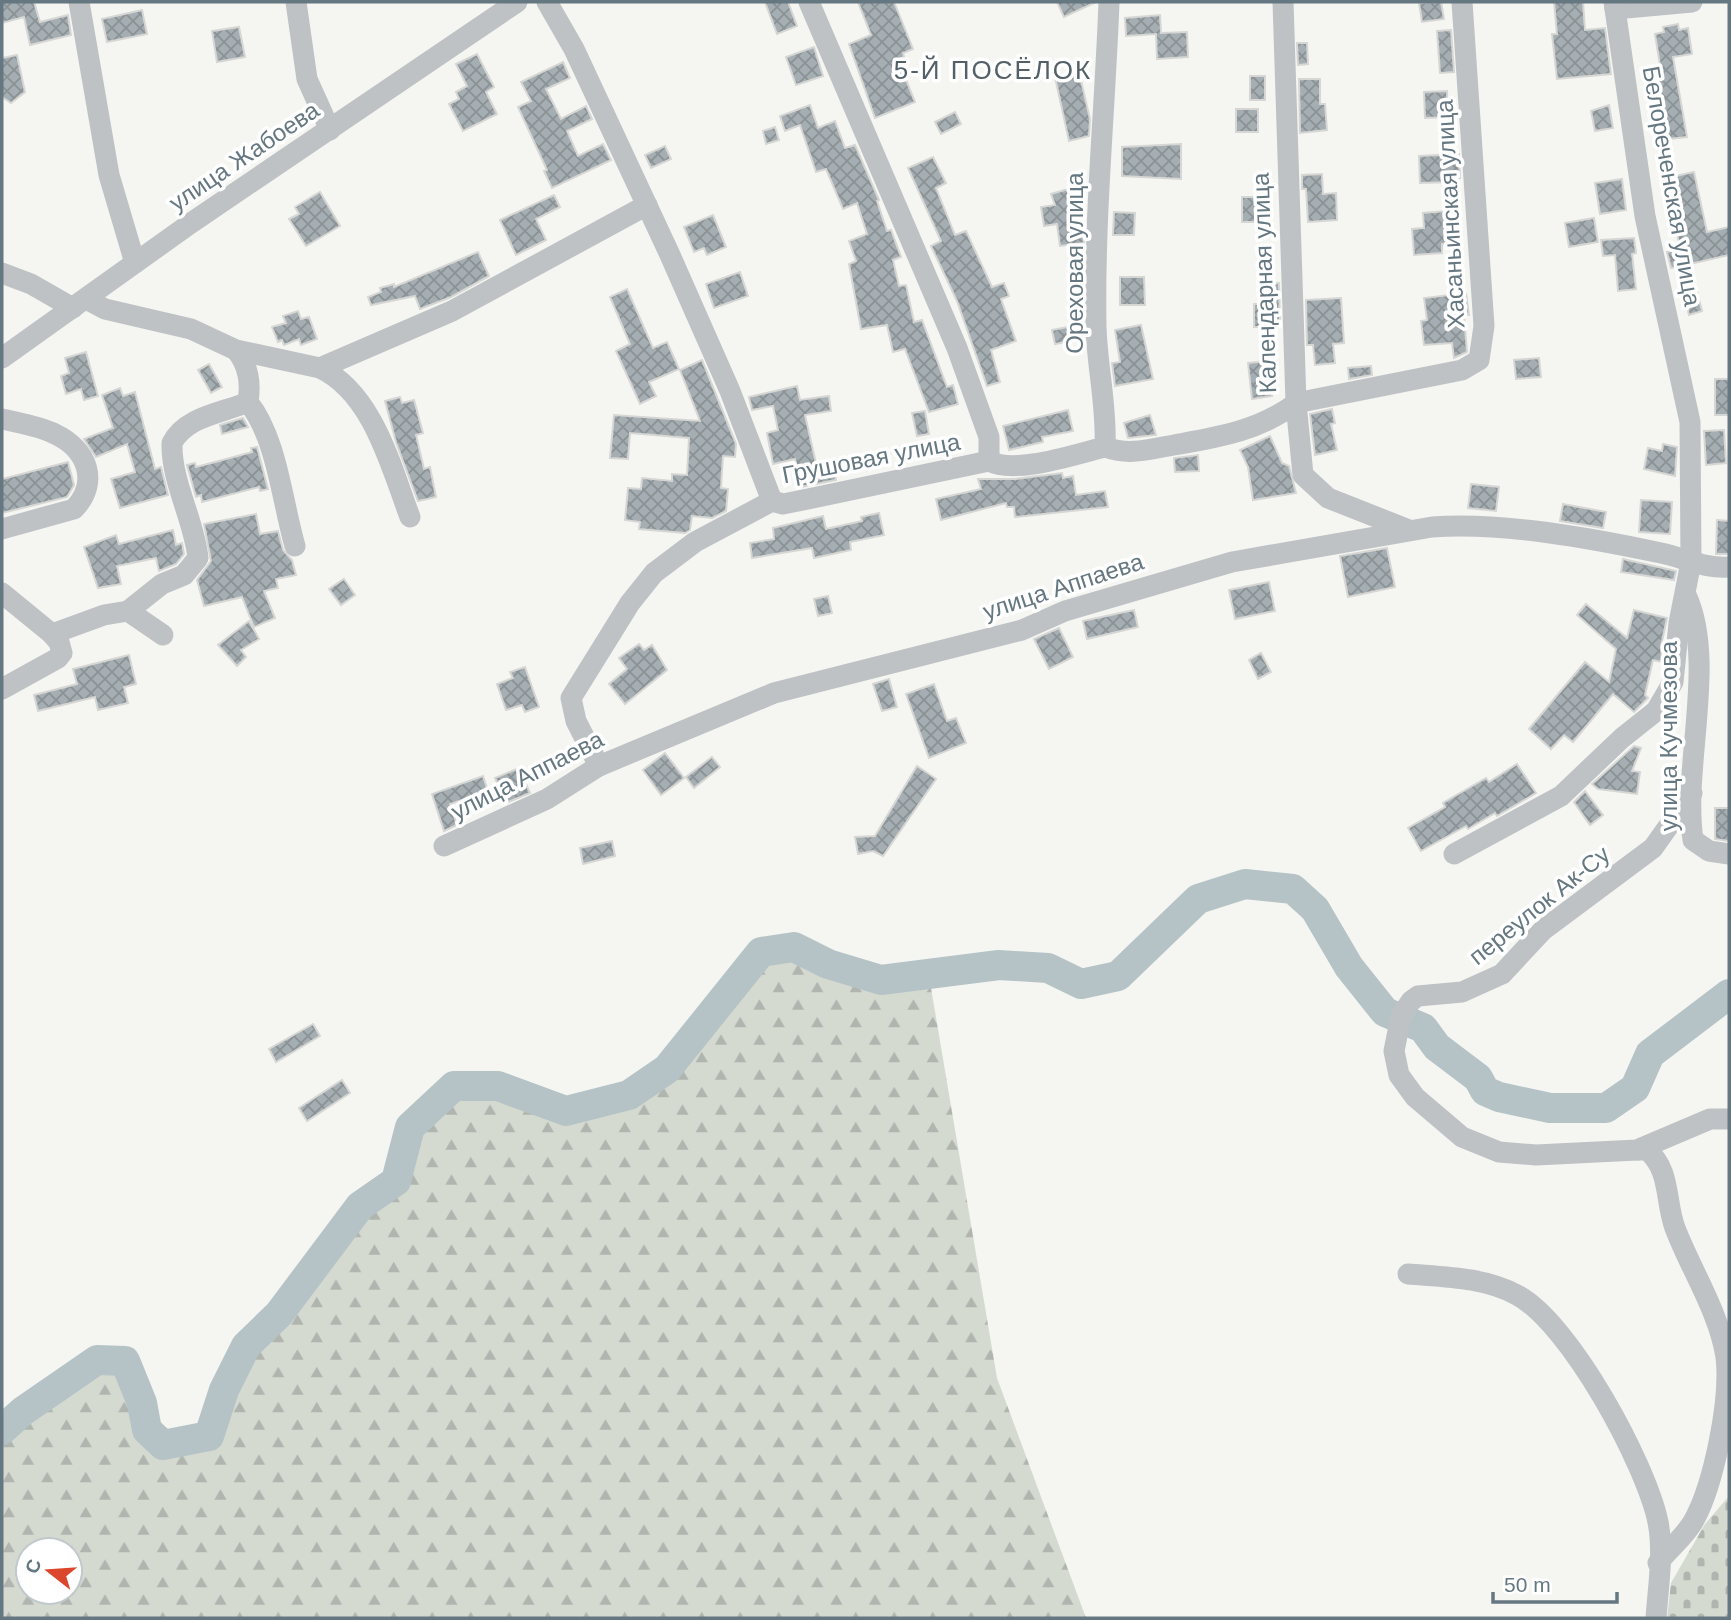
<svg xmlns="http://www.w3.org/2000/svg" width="1731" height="1620" font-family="Helvetica,sans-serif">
<defs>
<pattern id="forest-firs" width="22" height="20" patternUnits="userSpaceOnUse" patternTransform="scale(1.75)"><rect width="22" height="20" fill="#d5dad1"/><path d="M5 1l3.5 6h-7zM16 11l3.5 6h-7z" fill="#b0b6af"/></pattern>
<pattern id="cemetery-stones" width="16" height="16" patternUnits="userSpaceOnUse" patternTransform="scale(1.75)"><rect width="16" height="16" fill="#d5dad1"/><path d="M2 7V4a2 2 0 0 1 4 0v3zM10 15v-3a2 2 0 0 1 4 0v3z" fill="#b0b6af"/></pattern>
<pattern id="building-cross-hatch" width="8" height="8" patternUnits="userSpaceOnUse" patternTransform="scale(1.75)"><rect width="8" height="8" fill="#a5aeb2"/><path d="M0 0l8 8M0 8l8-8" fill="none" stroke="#8a9296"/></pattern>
</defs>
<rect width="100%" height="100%" fill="#f5f5f2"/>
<path fill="url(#forest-firs)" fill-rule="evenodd" d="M794 947 828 964 881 980 929 976 997 1378 1086 1618H2V1430L23 1411 97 1360 125 1361 142 1403 147 1430 164 1445 209 1435 224 1390 246 1346 279 1314 360 1206 396 1181 410 1127 454 1086H498L566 1111 629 1095 667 1069 761 952ZM28 1550H70V1592H28Z"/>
<polygon fill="url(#cemetery-stones)" points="1729,1496 1729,1618 1667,1618 1671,1583 1705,1524"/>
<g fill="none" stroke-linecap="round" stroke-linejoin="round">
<polyline stroke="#b5c3c6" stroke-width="30" points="2,1430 23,1411 97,1360 125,1361 142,1403 147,1430 163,1445 209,1436 224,1390 246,1346 279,1314 360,1206 396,1181 410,1127 454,1086 498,1086 566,1111 629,1095 667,1069 761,952 794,947 828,964 881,980 999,965 1048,968 1081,984 1118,976 1198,899 1245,884 1293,889 1315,909 1349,967 1385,1012 1423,1028 1437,1047 1478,1078 1485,1091 1499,1097 1550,1108 1606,1108 1635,1088 1650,1054 1729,994"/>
</g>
<g fill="url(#building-cross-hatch)" stroke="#d6d6d4" stroke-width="2">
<polygon points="2,2 34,2 40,22 68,15 71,35 30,45 24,17 2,23"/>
<polygon points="765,2 788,2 797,26 777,34"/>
<polygon points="858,2 894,2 913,49 903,53 904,57 898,60 915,102 875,118 849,44 871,35"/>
<polygon points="1057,2 1096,2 1064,17"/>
<polygon points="1441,2 1444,19 1422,22 1419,3"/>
<polygon points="1554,2 1583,2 1585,30 1605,28 1611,74 1557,79 1552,34 1557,34"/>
<polygon points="142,10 147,34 107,42 102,19"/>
<polygon points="1160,15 1161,33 1187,32 1188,57 1157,59 1156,34 1126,36 1125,18"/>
<polygon points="1678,24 1679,30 1688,28 1692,54 1673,57 1687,137 1660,140 1651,79 1662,78 1655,34 1664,32 1663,27"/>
<polygon points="239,27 245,57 217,62 212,31"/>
<polygon points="1451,30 1454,72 1440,73 1437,31"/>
<polygon points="1297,43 1307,43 1308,64 1298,65"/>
<polygon points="814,47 823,76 796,85 786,57"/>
<polygon points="477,54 494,87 486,92 497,114 463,131 449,104 459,99 456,92 467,86 456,64"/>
<polygon points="17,55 25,92 11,103 2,97 2,58"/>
<polygon points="563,62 570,78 546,89 561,119 586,106 592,119 567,131 578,156 603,144 611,160 552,188 544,171 547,170 518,107 531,101 521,82"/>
<polygon points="1079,72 1090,119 1089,136 1069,141 1055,77"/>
<rect x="1250" y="76" width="15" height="24"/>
<polygon points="1299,79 1320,79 1320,104 1325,104 1327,130 1300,133"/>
<polygon points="1447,91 1448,117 1425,118 1424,92"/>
<polygon points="810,105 818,128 835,121 845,148 855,145 879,200 877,201 887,231 891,230 901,257 893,260 899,286 906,285 914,322 922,320 947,387 953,385 958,404 929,412 905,349 893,352 887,325 861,329 849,264 856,261 849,241 867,234 857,203 843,209 826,169 816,172 800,125 785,131 780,116"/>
<polygon points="1609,105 1613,128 1595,131 1591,111"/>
<rect x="1236" y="109" width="22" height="23"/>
<polygon points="955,112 961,124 941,134 935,122"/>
<polygon points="775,127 779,140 766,144 763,131"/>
<polygon points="1181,144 1181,179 1122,176 1122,147"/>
<polygon points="665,146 671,159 651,168 645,155"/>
<polygon points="1459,154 1460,178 1452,179 1452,182 1420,183 1419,156"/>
<polygon points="933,157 946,183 936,188 955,235 966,231 992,287 1004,283 1009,296 1001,299 1016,341 991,350 1000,382 987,386 957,301 931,246 941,241 908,168"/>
<polygon points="1694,172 1707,232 1729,227 1729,255 1690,264 1702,311 1689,315 1676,267 1671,268 1667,252 1680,249 1666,178"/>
<polygon points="1322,174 1323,194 1336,193 1337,220 1308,222 1306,189 1302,189 1302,175"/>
<polygon points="1622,179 1626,210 1600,214 1595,183"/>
<polygon points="1082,185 1085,198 1079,200 1084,243 1060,246 1057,224 1044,226 1041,207 1055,205 1051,194"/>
<polygon points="320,192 340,226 306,246 289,219 299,214 295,207"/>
<polygon points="554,195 560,207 536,219 546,240 516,255 500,220"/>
<rect x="1242" y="197" width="28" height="25"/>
<polygon points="1447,211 1450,244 1442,244 1442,253 1414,255 1412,229 1424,228 1423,213"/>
<polygon points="1114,212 1135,213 1134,235 1113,235"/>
<polygon points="713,215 726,247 707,255 704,248 694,252 684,227"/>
<polygon points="1594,218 1598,242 1569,247 1565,223"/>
<polygon points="1634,238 1636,253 1632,254 1636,289 1618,291 1615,255 1603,256 1601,240"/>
<polygon points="478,252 489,276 451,297 420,309 415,296 371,305 368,297 381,292 380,288 394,284 394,287"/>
<polygon points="740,272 748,296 714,308 706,284"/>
<polygon points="1120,277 1144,277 1145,305 1120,305"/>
<polygon points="1279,283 1280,327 1254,327 1254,304 1261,304 1260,284"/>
<polygon points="627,289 653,348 667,342 679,369 649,382 656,396 640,404 616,351 630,344 610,297"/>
<polygon points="1466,293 1469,315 1464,315 1467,352 1454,358 1452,343 1424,345 1421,321 1427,320 1424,298"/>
<polygon points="1341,298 1344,343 1333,344 1335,363 1315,365 1313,345 1307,345 1306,300"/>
<polygon points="298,311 301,319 309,317 317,339 301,345 299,339 284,345 282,340 278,342 272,327 286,323 283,316"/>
<polygon points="1083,324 1083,339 1055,344 1052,330"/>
<polygon points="1141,325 1153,379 1115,386 1112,363 1120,362 1115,330"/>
<polygon points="86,352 98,396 84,400 81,389 66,394 61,376 69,373 65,358"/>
<polygon points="1539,358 1541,377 1516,379 1514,360"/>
<polygon points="702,360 736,444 735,457 723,456 721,488 728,489 726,511 712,518 692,516 690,530 685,533 639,529 640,522 625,520 628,488 641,489 642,478 672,481 672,474 687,475 689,438 630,433 628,459 610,458 614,415 700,421 680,370"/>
<polygon points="1268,361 1272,396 1252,399 1248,363"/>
<polygon points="209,364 222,387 211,393 198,370"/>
<polygon points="1371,366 1372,375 1349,379 1348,368"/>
<rect x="1715" y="379" width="14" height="36"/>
<polygon points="797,386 800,400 829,396 831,411 805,415 818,472 834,469 836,480 801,487 795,459 773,464 767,433 778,430 773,406 752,410 749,397"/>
<polygon points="120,388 123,396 135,392 155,469 161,467 168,495 120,508 111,479 135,472 127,444 96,457 84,439 113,428 102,395"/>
<polygon points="400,397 402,403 414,400 423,433 416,435 424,469 430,467 436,497 418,501 396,442 385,401"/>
<polygon points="1332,409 1335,423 1331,424 1337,450 1315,455 1310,414"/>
<polygon points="1068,410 1073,431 1042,437 1043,442 1009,450 1003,426"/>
<polygon points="925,411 929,434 917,436 912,413"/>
<polygon points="1150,415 1156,435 1128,438 1124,423"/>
<polygon points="243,418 248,427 222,434 220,425"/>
<polygon points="1724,430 1726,463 1706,465 1704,431"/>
<polygon points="1270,436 1282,463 1289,466 1296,493 1253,500 1248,467 1240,450"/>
<polygon points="1663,444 1677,447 1675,476 1644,469 1648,448 1662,451"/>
<polygon points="257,447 268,489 260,491 259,487 202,502 201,495 196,497 187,465 195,463 196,467 219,461 252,452 251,448"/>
<polygon points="1198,455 1199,471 1175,472 1174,458"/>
<polygon points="68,462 74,485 67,497 2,513 2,479"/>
<polygon points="1062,473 1063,478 1073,476 1076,495 1105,491 1108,507 1015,517 1014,507 1007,507 1006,503 941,520 936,499 981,489 978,479 1015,479"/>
<polygon points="1471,484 1499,487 1496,511 1468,508"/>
<polygon points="1641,500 1672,502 1670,534 1639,532"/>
<polygon points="1563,504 1606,512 1603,528 1560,521"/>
<polygon points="879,513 884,535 850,542 851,550 814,558 812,548 752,558 750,543 774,539 773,528 823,516 826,529 862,521 861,517"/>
<polygon points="256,514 260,534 278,531 283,550 292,560 296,575 276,579 278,588 264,591 275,618 254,627 242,597 204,606 197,580 211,561 204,524"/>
<polygon points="1717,520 1729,521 1729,554 1716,554"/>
<polygon points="173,530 176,545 182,543 184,554 176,564 159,571 156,558 117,566 121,584 98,588 84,547 116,535 119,544"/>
<polygon points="1387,548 1395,587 1348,597 1340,556"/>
<polygon points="1623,559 1676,571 1674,580 1621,572"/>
<polygon points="344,579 355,595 341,605 329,589"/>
<polygon points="1269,582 1275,611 1235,619 1229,590"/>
<polygon points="828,596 832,613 818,616 814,599"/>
<polygon points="1586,604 1627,638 1634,610 1667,618 1661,646 1662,662 1653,660 1645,695 1648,698 1634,712 1613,694 1573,742 1564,735 1551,749 1529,729 1585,662 1609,682 1616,649 1577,615"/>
<polygon points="1134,610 1138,627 1087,639 1083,621"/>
<polygon points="249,621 259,639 241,650 246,657 237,666 218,645"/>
<polygon points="1059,628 1073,657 1049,669 1034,639"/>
<polygon points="639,644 644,650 652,645 667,670 625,704 609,684 627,669 619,658"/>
<polygon points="1261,653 1271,672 1258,679 1249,660"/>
<polygon points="129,655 136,684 124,687 128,703 98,710 95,697 38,711 34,695 77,684 73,669"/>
<polygon points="525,667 539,707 525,712 522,705 506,710 497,684 513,678 510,672"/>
<polygon points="889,679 897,707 882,711 873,684"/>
<polygon points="934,684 947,721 956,718 966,743 929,758 906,694"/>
<polygon points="1634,746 1641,748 1632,771 1640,772 1637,794 1598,789 1592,784"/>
<polygon points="665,753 684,778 661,795 643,770"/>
<polygon points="712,757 720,767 694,788 686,777"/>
<polygon points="1517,764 1536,793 1497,816 1495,813 1468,829 1466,826 1421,851 1408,828 1445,807 1443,803 1486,778 1489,782"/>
<polygon points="917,766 936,779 883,856 873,851 858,854 855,837 875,836"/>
<polygon points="519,768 530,793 506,803 495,778"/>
<polygon points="483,776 488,791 450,804 457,825 444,831 432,794"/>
<polygon points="1585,791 1603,815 1590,825 1574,802"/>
<polygon points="1715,808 1729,808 1729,841 1715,839"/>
<polygon points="612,841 615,856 583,864 580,848"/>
<polygon points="313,1024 320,1036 276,1062 269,1049"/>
<polygon points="342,1080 350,1093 307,1121 299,1108"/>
</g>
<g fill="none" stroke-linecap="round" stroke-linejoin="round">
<g stroke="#bec2c5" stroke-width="21">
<polyline points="79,2 109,175 135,263"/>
<polyline points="296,2 307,79 330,130"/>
<polyline points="547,2 574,49 670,255 730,391 772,501 783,504 808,499 989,461"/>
<polyline points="809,2 957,348 989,437 989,461"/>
<polyline points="1615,9 1692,2"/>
<polyline points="2,273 31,284 73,308"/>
<polyline points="86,299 105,309 191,329 236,350 320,368 452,311 647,205"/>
<path d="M236 350C249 366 251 383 248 402 277 438 282 501 295 546"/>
<polyline points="2,358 191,223 517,2"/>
<path d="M320 368C373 393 391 467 410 517"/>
<path d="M2 419C19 423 39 426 55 434 87 449 100 482 74 509L2 529"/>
<path d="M1105 447C1129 456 1150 449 1174 445 1218 437 1259 431 1296 403L1283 2"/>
<path d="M989 461C1015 475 1075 454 1105 447 1107 406 1097 367 1096 326 1094 218 1105 110 1109 2"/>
<polyline points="1409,530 1328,498 1303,475 1296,403 1462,370 1479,360 1484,326 1462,2"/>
<path d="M2 593 52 634 104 615 128 611 162 584 184 575 198 558C194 519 171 482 172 443 186 416 223 413 248 402"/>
<path d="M1686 595C1717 662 1682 766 1693 840L1709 851 1729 854"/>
<polyline points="128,611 163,635"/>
<polyline points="2,689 58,658 62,653 59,642 52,634"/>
<polyline points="599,766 576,721 571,698 630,603 654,573 695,542 772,501"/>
<polyline points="1692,793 1653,848 1543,930 1502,974 1462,992 1418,996 1411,1001 1401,1016 1394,1051 1399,1075 1415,1097 1462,1137 1499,1152 1536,1155 1637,1150 1710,1119 1729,1119"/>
<path d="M444 846 547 799 599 766 774 693 1022 630 1065 611 1232 562 1432 527C1504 522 1590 538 1661 553 1685 558 1705 569 1729 567"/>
<polyline points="1454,854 1561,796 1622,738 1656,711 1673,682 1679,623 1691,562 1690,422 1645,216 1614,2"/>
<path d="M1637 1150H1647C1671 1170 1665 1201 1675 1228 1691 1270 1719 1312 1726 1357 1731 1399 1714 1485 1693 1522 1684 1537 1669 1549 1658 1563"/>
<path d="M1408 1274C1444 1277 1484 1277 1517 1295 1570 1323 1646 1464 1658 1522 1664 1553 1658 1588 1656 1618"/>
</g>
</g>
<g text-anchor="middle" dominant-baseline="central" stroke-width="7" stroke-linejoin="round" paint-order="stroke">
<g font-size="24" fill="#657781" stroke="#fff">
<text transform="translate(244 156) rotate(-34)">улица Жабоева</text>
<text transform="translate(1672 186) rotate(80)">Белореченская улица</text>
<text transform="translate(1450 214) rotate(-93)">Хасаньинская улица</text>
<text transform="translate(1074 263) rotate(-90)">Ореховая улица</text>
<text transform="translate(1264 283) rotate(-92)">Календарная улица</text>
<text transform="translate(871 458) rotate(-11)">Грушовая улица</text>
<text transform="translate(1063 586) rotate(-18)">улица Аппаева</text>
<text transform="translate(1668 736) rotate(-90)">улица Кучмезова</text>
<text transform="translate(527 775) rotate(-27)">улица Аппаева</text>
<text transform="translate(1539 905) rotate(-39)">переулок Ак-Су</text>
</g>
<g font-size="26" letter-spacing="2" fill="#536067" stroke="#fff">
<text x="993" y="70">5-Й ПОСЁЛОК</text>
</g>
</g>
<rect width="1731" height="1620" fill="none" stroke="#657781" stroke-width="7"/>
<g transform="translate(49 1571) rotate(287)"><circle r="33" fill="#ffffff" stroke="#c1c9cd" stroke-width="2"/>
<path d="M0-5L12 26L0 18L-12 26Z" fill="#db472c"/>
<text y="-10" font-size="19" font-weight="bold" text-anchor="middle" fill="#657781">С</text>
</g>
<path d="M1493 1592v10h124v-10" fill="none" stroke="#657781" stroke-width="3.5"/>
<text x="1504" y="1592" font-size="21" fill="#657781" stroke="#ffffff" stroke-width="5" paint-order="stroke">50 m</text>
</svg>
